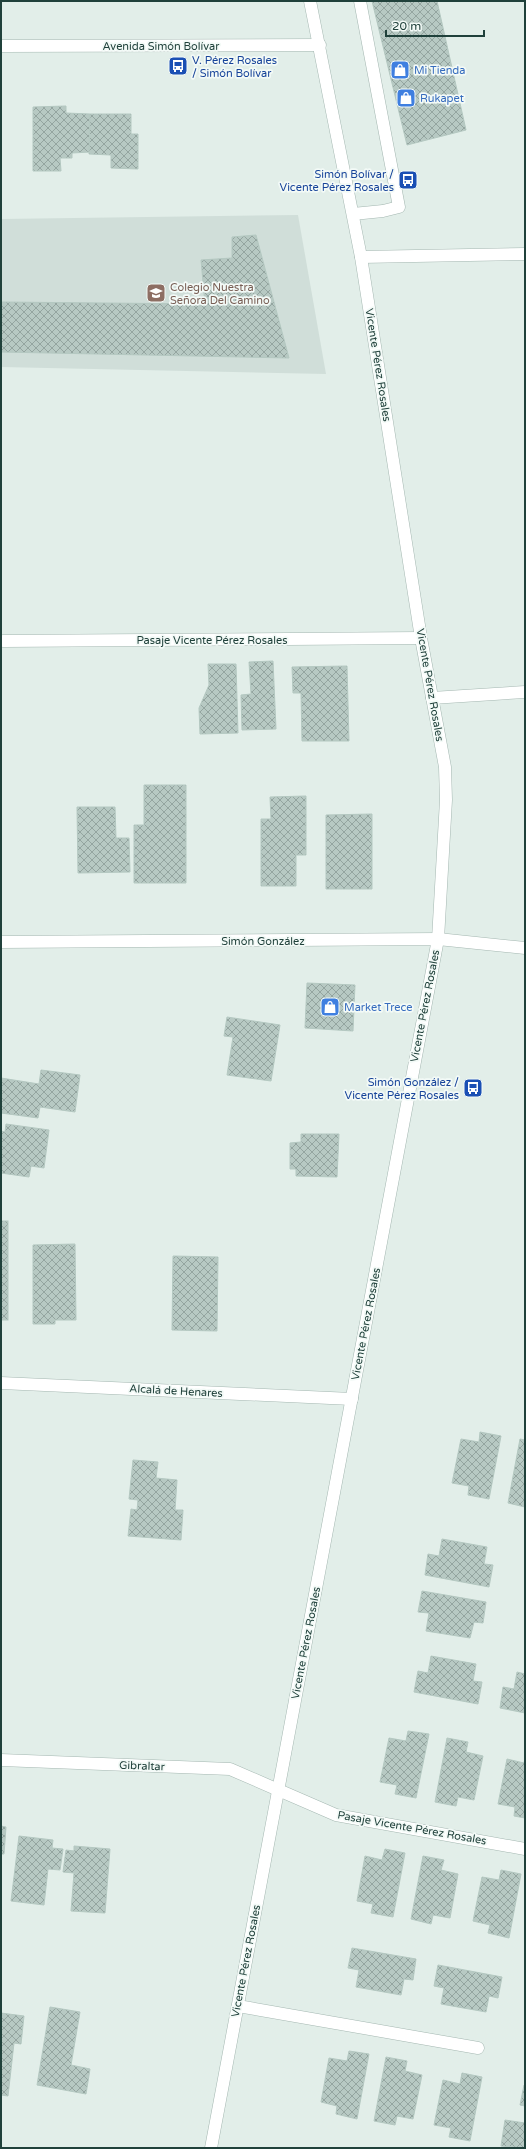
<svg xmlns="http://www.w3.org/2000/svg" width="526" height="2149" font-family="'Varela Round',sans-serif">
<defs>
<pattern id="building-cross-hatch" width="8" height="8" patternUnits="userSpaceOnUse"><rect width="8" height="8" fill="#b7c9c3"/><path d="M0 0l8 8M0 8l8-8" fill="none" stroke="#94a5a0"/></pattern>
</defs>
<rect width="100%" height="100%" fill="#e2eee9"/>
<polygon fill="#d0ded9" points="298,215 326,374 1,367 1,219"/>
<g fill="url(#building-cross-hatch)" stroke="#b4c8c1">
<polygon points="372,1 437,1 466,130 407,145"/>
<polygon points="66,106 66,113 90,114 90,152 72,153 72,158 60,158 61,171 33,171 33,107"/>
<polygon points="90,114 131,114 131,134 138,134 138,169 111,168 111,155 89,154"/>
<polygon points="256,235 289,358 1,352 1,302 205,304 201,260 232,258 232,237"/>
<polygon points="273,661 276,729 242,730 241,695 251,694 249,662"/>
<polygon points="208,664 236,664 238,733 200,734 199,708 209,685"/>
<polygon points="347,666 349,741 302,741 301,693 293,693 292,667"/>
<polygon points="144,785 186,785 186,883 134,883 134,825 144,825"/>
<polygon points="306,796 306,855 296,855 296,886 261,886 261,819 271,819 270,797"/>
<polygon points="77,807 115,807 116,838 129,838 130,872 78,873"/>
<polygon points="372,814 372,889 326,889 326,815"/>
<polygon points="307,983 355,985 353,1031 305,1028"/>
<polygon points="227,1017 280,1025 271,1081 227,1075 233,1037 224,1036"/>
<polygon points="41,1070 80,1075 75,1112 40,1107 38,1118 1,1113 1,1078 39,1084"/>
<polygon points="6,1124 49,1130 44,1168 31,1166 29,1177 1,1173 1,1131 5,1132"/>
<polygon points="301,1134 339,1134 337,1177 296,1176 296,1169 290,1169 290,1143 301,1142"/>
<rect x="1" y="1221" width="7" height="99"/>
<polygon points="75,1244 76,1320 55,1320 55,1324 33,1324 33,1245"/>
<polygon points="173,1256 218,1257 217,1331 172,1330"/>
<polygon points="480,1432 501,1436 489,1499 468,1495 469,1486 452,1483 461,1439 479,1442"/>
<polygon points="520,1439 525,1440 525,1507 508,1503"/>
<polygon points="133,1460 158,1462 156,1478 177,1480 175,1510 183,1510 181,1540 128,1536 131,1509 137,1510 138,1500 129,1499"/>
<polygon points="442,1539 487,1547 484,1564 493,1565 489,1587 425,1575 428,1554 439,1556"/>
<polygon points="422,1591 486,1602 483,1623 474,1622 470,1638 426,1631 429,1613 418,1612"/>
<polygon points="431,1656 476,1664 473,1681 482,1682 478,1704 414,1692 418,1671 428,1673"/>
<polygon points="517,1672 525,1674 525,1713 500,1708 503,1687 514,1689"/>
<polygon points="408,1731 429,1734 416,1798 395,1794 397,1785 380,1782 389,1738 406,1741"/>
<polygon points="447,1738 468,1742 466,1752 483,1756 474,1800 458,1797 456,1806 435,1802"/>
<polygon points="525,1758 525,1818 514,1816 515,1807 498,1804 507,1759 524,1763"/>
<polygon points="1,1826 6,1827 4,1854 1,1854"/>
<polygon points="19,1836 53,1840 52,1848 63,1849 60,1870 48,1869 44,1905 11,1901"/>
<polygon points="74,1846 110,1849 105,1913 71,1911 74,1873 63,1872 66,1850 74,1851"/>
<polygon points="385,1849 405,1853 393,1917 371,1913 373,1904 357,1901 365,1856 382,1860"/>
<polygon points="423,1856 444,1860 441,1870 458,1874 450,1918 433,1915 431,1924 411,1919"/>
<polygon points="501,1870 521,1874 509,1938 488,1933 490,1925 473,1921 482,1877 499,1880"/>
<polygon points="352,1948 416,1959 413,1980 404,1979 401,1995 356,1987 359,1970 348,1968"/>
<polygon points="438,1965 502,1977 498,1998 489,1996 486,2012 441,2004 444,1988 434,1986"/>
<polygon points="50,2007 80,2012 71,2065 90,2069 86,2094 37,2085"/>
<polygon points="1,2013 24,2016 21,2044 14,2043 8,2096 1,2095"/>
<polygon points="349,2051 369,2054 357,2119 336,2114 337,2106 321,2102 329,2058 347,2061"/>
<polygon points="386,2057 407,2061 405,2071 422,2075 413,2119 397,2116 395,2125 374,2121"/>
<polygon points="462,2073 482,2077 470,2141 449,2137 451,2128 434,2125 443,2080 460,2084"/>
<polygon points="524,2085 525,2085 525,2106 520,2105"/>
<polygon points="505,2120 525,2123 525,2148 501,2146"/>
</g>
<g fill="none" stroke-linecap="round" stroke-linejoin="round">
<defs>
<g id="service">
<polyline points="353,214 383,211 399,207 360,1"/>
<polyline points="361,257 525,254"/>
</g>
<g id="minor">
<polyline points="3,641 421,638"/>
<polyline points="432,698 525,692"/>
<polyline points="1,942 438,939 525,948"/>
<polyline points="1,1383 352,1399"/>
<polyline points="1,1760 230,1769 336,1815 525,1849"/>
<polyline points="238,2006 478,2048"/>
</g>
<g id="tertiary">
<polyline points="1,46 320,45"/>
<polyline points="211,2148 438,939 446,800 445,767 421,638 361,257 310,1"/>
</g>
</defs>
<use href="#service" stroke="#a4b7b1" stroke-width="13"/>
<use href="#minor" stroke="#a4b7b1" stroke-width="13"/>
<use href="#tertiary" stroke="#a4b7b1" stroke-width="13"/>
<use href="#service" stroke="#fff" stroke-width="12"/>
<use href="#minor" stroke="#fff" stroke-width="12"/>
<use href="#tertiary" stroke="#fff" stroke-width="12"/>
</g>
<defs>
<symbol id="bus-square" viewBox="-11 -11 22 22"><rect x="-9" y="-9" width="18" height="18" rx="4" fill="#1a4fb4" stroke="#f3faf7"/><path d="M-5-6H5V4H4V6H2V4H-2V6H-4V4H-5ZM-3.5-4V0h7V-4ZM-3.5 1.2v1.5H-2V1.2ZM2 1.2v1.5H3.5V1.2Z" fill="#fff"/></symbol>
<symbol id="shop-square" viewBox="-11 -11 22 22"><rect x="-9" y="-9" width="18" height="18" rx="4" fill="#3f7fe0" stroke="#f3faf7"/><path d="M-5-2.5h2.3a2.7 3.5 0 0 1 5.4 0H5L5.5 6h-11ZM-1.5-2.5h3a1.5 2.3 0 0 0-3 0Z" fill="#fff"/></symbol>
<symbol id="school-square" viewBox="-11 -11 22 22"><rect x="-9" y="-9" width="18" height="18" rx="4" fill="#8d6e63" stroke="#f3faf7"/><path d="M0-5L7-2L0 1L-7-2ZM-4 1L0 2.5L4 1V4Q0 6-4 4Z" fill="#fff"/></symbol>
</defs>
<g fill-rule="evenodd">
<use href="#bus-square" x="167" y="55" width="22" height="22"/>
<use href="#shop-square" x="389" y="59" width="22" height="22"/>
<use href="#shop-square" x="395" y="87" width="22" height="22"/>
<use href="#bus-square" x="397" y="169" width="22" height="22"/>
<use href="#school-square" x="145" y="282" width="22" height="22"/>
<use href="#shop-square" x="319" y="996" width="22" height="22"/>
<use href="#bus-square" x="462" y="1077" width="22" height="22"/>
</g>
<g text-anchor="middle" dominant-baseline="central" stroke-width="3.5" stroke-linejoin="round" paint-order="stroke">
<g font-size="11" fill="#20413b" stroke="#f3faf7">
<text x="161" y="46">Avenida Simón Bolívar</text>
<text transform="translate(378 365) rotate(81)">Vicente Pérez Rosales</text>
<text x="212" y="640">Pasaje Vicente Pérez Rosales</text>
<text transform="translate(430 685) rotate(80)">Vicente Pérez Rosales</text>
<text x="263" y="941">Simón González</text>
<text transform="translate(425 1006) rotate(-79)">Vicente Pérez Rosales</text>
<text transform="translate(366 1324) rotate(-79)">Vicente Pérez Rosales</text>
<text transform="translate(176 1391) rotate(3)">Alcalá de Henares</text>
<text transform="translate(306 1643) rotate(-79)">Vicente Pérez Rosales</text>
<text transform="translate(142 1766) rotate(2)">Gibraltar</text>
<text transform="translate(412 1828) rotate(10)">Pasaje Vicente Pérez Rosales</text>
<text transform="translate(246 1961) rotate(-79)">Vicente Pérez Rosales</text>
</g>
<g font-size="11" fill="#164399" stroke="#f3faf7" text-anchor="end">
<text x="192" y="60" text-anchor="start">V. Pérez Rosales<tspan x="192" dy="13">/ Simón Bolívar</tspan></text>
<text x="394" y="174">Simón Bolívar /<tspan x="394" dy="13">Vicente Pérez Rosales</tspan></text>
<text x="459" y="1082">Simón González /<tspan x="459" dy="13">Vicente Pérez Rosales</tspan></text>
</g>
<g font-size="11" fill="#366cbe" stroke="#f3faf7" text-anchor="start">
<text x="414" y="70">Mi Tienda</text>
<text x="420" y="98">Rukapet</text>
<text x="344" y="1007">Market Trece</text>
</g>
<g font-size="11" fill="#785e54" stroke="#f3faf7" text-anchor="start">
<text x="170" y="287">Colegio Nuestra<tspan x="170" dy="13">Señora Del Camino</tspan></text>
</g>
</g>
<rect width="526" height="2149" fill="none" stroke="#20413b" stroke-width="4"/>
<path d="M386 30v6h98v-6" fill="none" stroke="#20413b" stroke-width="2"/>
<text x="392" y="30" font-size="12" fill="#20413b" stroke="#f3faf7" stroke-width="3" paint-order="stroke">20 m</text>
</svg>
